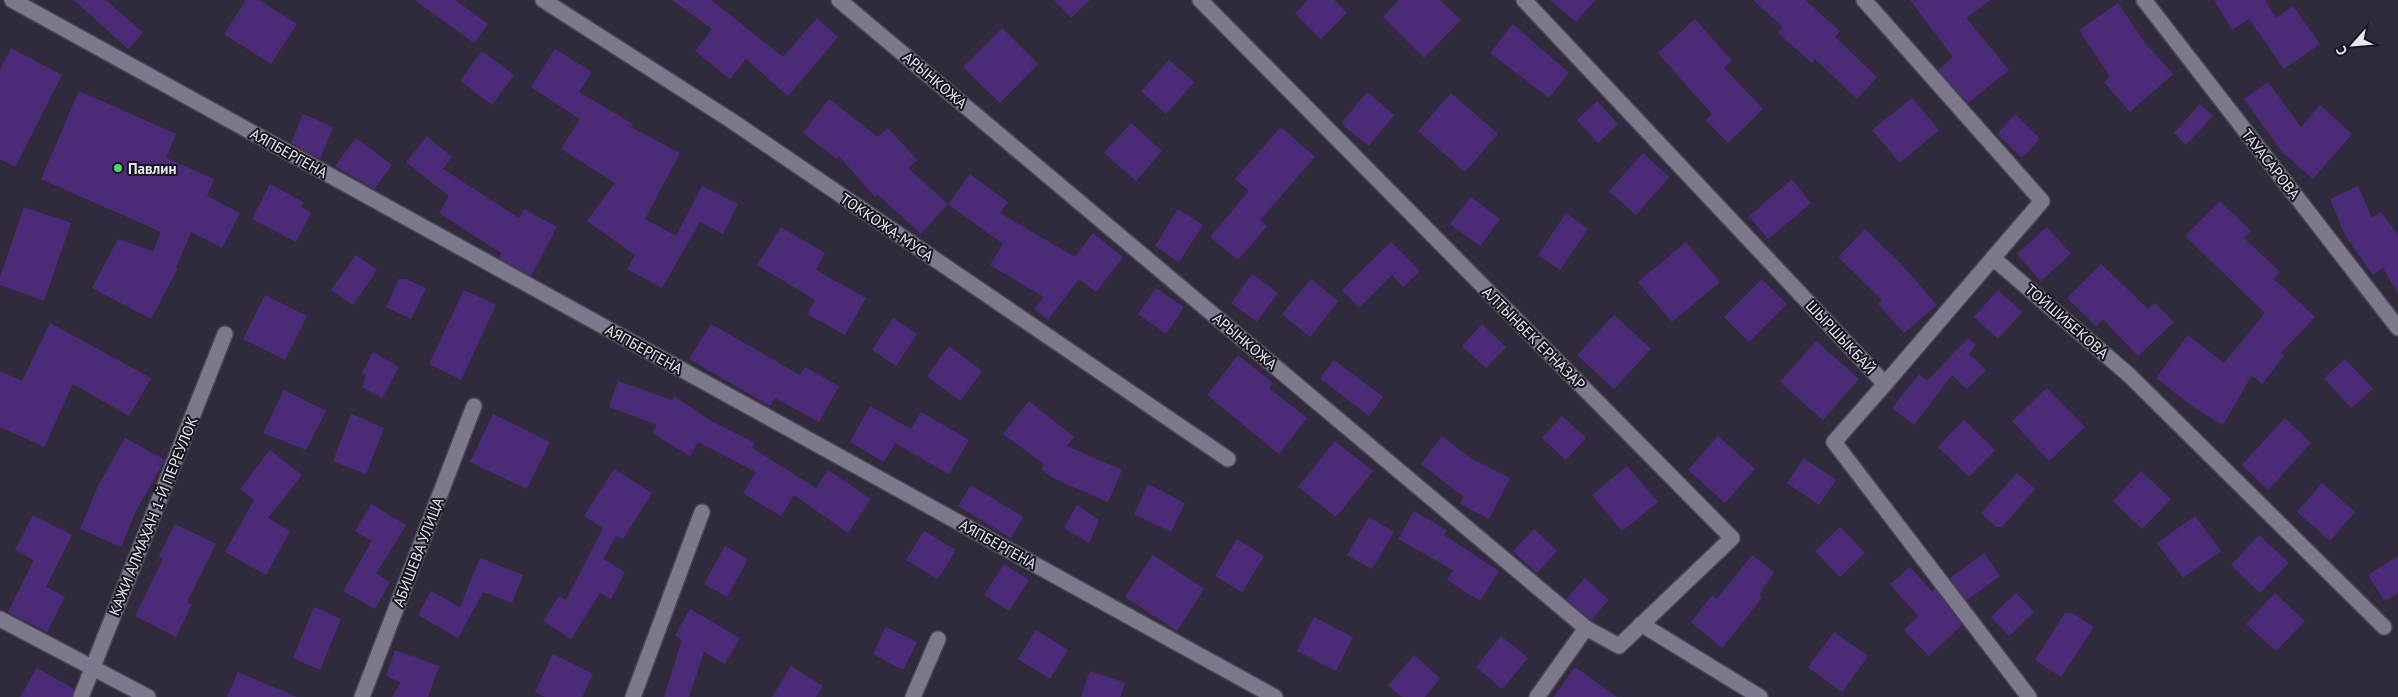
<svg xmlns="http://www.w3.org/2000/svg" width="2398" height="697" font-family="'PT Sans',sans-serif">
<rect width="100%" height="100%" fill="#302b3c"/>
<g fill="#4b2b77">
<polygon points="74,0 106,0 143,33 128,49"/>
<polygon points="246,0 259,0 297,24 271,64 224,34"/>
<polygon points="415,0 455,0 488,24 474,43"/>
<polygon points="672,0 711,0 783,57 817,18 838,37 788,96 746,59 730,79 695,51 712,29"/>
<polygon points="1054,0 1090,0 1071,18"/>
<polygon points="1308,0 1334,0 1347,13 1321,39 1295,13"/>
<polygon points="1399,0 1440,0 1461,20 1424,58 1383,17"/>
<polygon points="1550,0 1595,0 1576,22"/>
<polygon points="1753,0 1805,0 1840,31 1835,37 1877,77 1857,99 1815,59 1812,63 1778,33 1783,27"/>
<polygon points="1910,0 1990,0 1966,18 2009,70 1968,103 1938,70 1953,57"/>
<polygon points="2214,0 2265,0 2276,18 2293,6 2320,44 2284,69 2249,19 2232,30"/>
<polygon points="2118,3 2145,43 2173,74 2130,112 2104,82 2110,76 2079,30"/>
<polygon points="1695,19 1732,61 1724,68 1763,109 1728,143 1706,120 1712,114 1658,53"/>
<polygon points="1513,24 1569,73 1549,98 1490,53"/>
<polygon points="1002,28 1038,64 1000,103 963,67"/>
<polygon points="11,48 62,75 15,167 0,159 0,70"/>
<polygon points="555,49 592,72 579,92 633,124 631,127 680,153 645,219 676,236 702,186 738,204 723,234 700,222 662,288 627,269 635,255 587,221 615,183 561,149 580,119 531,87"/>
<polygon points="482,51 514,75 492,105 460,81"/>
<polygon points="1169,60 1194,82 1166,114 1141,91"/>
<polygon points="2268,82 2301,127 2320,105 2352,134 2313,179 2282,152 2244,99"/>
<polygon points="79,91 176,134 166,158 214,179 207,196 240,213 222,248 191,232 176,267 178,268 151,319 92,288 118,239 153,251 161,232 41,179"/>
<polygon points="1367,92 1394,115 1369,146 1341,124"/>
<polygon points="1451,93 1498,134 1465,172 1418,131"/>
<polygon points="1912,98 1939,130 1900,163 1872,130"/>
<polygon points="829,99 878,137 888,128 917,160 908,168 948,204 921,234 878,195 875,197 839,156 837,159 803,133"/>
<polygon points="1597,101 1618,124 1598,143 1577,120"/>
<polygon points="2200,104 2213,116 2186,145 2174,133"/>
<polygon points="303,114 333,127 320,159 291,143"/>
<polygon points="2015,114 2040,139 2022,158 1997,134"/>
<polygon points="1131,123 1162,151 1136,181 1104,153"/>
<polygon points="1281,127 1315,157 1260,220 1267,226 1238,260 1210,237 1249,191 1235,179"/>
<polygon points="427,136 452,157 443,169 519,218 524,209 557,227 531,276 499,258 501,253 439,213 449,196 406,162"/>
<polygon points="356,138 392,165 374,189 335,166"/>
<polygon points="1643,153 1669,177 1636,215 1609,191"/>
<polygon points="970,174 1008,202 1000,213 1075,257 1093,233 1123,257 1096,292 1079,279 1048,320 1034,309 1044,297 990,265 1003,244 948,204"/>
<polygon points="1792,179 1811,203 1768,239 1749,216"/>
<polygon points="270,184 303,202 301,207 311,213 296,242 252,219"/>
<polygon points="2358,186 2372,218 2381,212 2398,235 2398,294 2383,268 2373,275 2346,237 2330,199"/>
<polygon points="1471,197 1500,219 1480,246 1450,224"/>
<polygon points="2220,201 2251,231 2244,238 2280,272 2274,279 2315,317 2281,353 2284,356 2262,384 2252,375 2223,425 2193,407 2156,378 2188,335 2224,363 2265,313 2185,236"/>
<polygon points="24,207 71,223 44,301 0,285 0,277"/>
<polygon points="1178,209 1203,225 1179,262 1155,246"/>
<polygon points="1566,213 1588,229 1560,270 1538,255"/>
<polygon points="781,227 825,253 816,270 866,298 845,335 807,314 815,300 757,265"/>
<polygon points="2047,227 2071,254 2041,281 2017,254"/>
<polygon points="1865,229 1902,265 1937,305 1904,333 1878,304 1882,300 1838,257"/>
<polygon points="1391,242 1420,271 1403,287 1392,275 1359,308 1342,290"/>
<polygon points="1686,242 1720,282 1672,322 1638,282"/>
<polygon points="356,255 377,270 353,305 331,290"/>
<polygon points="2101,264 2148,309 2155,303 2174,322 2138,356 2103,319 2096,326 2067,298"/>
<polygon points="1252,274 1278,293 1257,322 1231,303"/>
<polygon points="399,279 406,279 426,288 411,319 386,307"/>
<polygon points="1311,279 1338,301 1310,337 1282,314"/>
<polygon points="1762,279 1787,304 1749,342 1724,317"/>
<polygon points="1156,288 1184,307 1166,334 1138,314"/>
<polygon points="464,290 496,305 461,380 429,364"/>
<polygon points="1998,290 2022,312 1998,339 1974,317"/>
<polygon points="265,295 307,316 285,360 243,339"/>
<polygon points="1614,315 1651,349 1614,389 1577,355"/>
<polygon points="893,318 917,334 896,366 872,350"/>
<polygon points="50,323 151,378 129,416 73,384 44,447 0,427 0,371 22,381"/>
<polygon points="711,324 800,375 805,367 839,386 819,422 775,398 770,406 689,359"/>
<polygon points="1482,324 1506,347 1486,368 1462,346"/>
<polygon points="1968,338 1976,345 1969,354 1986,370 1967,389 1952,375 1914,425 1892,408 1919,374 1927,381"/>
<polygon points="1816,341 1859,379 1823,420 1780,382"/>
<polygon points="949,346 982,371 960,401 927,376"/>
<polygon points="373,352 399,367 382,398 362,387 366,375 362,373"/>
<polygon points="1238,355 1273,383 1269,388 1307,418 1279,454 1207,395"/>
<polygon points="2345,359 2373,389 2351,408 2324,378"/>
<polygon points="1334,360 1383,397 1369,416 1320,378"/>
<polygon points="618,381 672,400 674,396 711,421 755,443 752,448 816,488 828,470 871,499 848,533 794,495 781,516 743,493 756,472 698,442 690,456 652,433 657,425 609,407"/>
<polygon points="2047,388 2085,427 2049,461 2012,421"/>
<polygon points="284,390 326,411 306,450 263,433"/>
<polygon points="1029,401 1074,437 1067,446 1122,470 1108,502 1053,478 1041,469 1044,464 1003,434"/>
<polygon points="870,406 911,429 921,412 969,440 949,474 895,443 884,462 850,442"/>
<polygon points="351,414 384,428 366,474 333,461"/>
<polygon points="493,414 550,442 527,489 470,462"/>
<polygon points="1562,416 1586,438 1566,460 1542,438"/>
<polygon points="2285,418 2311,443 2268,490 2242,465"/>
<polygon points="1964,420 1995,450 1969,477 1938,447"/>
<polygon points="1442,436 1470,458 1510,478 1489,519 1460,504 1464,497 1421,464"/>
<polygon points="1718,436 1755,469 1725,503 1688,470"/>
<polygon points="125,438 165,460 137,509 121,547 80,529 98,486"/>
<polygon points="1335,441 1373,471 1336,517 1298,487"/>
<polygon points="270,450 302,475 268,518 290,531 266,575 225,552 254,500 240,489"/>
<polygon points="1804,458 1836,480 1819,505 1787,483"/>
<polygon points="1627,466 1658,502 1622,531 1592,495"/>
<polygon points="614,469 652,493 623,539 616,536 603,559 625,572 611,599 600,593 571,639 543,621 559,596 566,600 603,528 584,516"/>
<polygon points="2141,471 2171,499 2142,529 2113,501"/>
<polygon points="2017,473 2035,489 2002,527 1996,527 1981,513"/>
<polygon points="2322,483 2355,512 2330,541 2297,512"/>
<polygon points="1148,484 1185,503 1171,532 1134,514"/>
<polygon points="971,485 1023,517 1011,538 958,506"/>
<polygon points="371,504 406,525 376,574 390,582 375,609 343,591 372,541 355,531"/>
<polygon points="1077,505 1099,520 1089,543 1064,528"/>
<polygon points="1414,511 1447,530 1444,535 1499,571 1480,601 1447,580 1453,570 1398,539"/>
<polygon points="33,515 72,535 46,587 65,597 47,632 8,612 34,560 15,550"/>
<polygon points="2195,516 2221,551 2183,578 2157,543"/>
<polygon points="1369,517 1394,532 1372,569 1347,555"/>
<polygon points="175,524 216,544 187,602 192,604 176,637 135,616 163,559 159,556"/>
<polygon points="1840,527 1865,553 1840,577 1815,551"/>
<polygon points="1534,529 1557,551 1537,573 1513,551"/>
<polygon points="924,531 956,550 938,579 906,560"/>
<polygon points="2259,535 2289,563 2260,593 2231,565"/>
<polygon points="1237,539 1264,556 1242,592 1215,576"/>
<polygon points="725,546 748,559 727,597 704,584"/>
<polygon points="1984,553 2000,576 1967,600 1950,578"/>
<polygon points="1153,555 1204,589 1177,631 1125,597"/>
<polygon points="1752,555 1774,572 1759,595 1762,598 1722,648 1691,622 1712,595 1717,599"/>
<polygon points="2398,556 2398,593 2385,601 2368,575"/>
<polygon points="480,558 523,575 512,603 483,592 458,638 418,615 431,591 460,607"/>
<polygon points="1004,564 1029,580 1009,611 984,595"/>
<polygon points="1910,567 1932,592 1935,589 1962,625 1929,656 1904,630 1918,616 1890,584"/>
<polygon points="1585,578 1609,600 1591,620 1566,599"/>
<polygon points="2016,593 2034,612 2009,636 1991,617"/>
<polygon points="2275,593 2305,621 2276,651 2246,624"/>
<polygon points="314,607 341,619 320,670 293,658"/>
<polygon points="690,609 740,638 725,664 704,652 689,697 664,697 682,640 675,635"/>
<polygon points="2065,613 2072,613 2094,627 2061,677 2035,660"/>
<polygon points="1314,617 1353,637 1336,671 1297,651"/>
<polygon points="886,627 917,642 903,670 873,654"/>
<polygon points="1036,630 1068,650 1050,679 1018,659"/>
<polygon points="1834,632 1868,656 1842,692 1808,667"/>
<polygon points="1501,636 1528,658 1502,689 1476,667"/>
<polygon points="395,650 439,666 428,697 392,697 401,682 386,676"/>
<polygon points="553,654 593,674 582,697 545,697 535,692"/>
<polygon points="1414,655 1440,678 1425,697 1402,697 1388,686"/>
<polygon points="791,666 823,686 816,697 772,697"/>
<polygon points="1575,667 1617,697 1554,697"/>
<polygon points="37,668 74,689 72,697 20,697"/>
<polygon points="1090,671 1125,683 1120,697 1081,697"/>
<polygon points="238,672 297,697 227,697"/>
</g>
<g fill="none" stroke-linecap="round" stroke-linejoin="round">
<defs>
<g id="minor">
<polyline points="12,0 1275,697"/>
<polyline points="543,0 732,121 1228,459"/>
<polyline points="839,0 1586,628 1537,697"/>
<polyline points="1200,0 1732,538 1619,646 1586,628"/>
<polyline points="1524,0 1885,384 1834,442 2029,697"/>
<polyline points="1864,0 2042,201 1993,258 2129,375 2384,627"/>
<polyline points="2144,0 2398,328"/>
<polyline points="1885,384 1993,258"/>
<polyline points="0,619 148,697"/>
<polyline points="1641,624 1760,697"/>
<polyline points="81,697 225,334"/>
<polyline points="362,697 474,406"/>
<polyline points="633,697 702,512"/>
<polyline points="913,697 938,639"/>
</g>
</defs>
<use href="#minor" stroke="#4a4655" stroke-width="18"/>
<use href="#minor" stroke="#7e788d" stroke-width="15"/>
</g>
<circle fill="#50d674" stroke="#17151d" stroke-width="2" cx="118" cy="168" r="5"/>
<g text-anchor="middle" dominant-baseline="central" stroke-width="4" stroke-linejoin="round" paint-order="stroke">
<g font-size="15" fill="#e9e6f2" stroke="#17151d">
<text transform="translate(935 80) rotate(40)">АРЫНКОЖА</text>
<text transform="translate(289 153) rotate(29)">АЯПБЕРГЕНА</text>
<text transform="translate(2271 164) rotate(52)">ТАУАСАРОВА</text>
<text transform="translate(887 227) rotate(34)">ТОККОЖА-МУСА</text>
<text transform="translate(2067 321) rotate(41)">ТОЙШИБЕКОВА</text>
<text transform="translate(1841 337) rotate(47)">ШЫРШЫКБАЙ</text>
<text transform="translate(1534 338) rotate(45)">АЛТЫНБЕК ЕРНАЗАР</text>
<text transform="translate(1245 341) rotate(40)">АРЫНКОЖА</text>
<text transform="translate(644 349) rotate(29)">АЯПБЕРГЕНА</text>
<text transform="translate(153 516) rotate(-68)">КАЖИ АЛМАХАН 1-Й ПЕРЕУЛОК</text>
<text transform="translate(998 544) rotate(29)">АЯПБЕРГЕНА</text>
<text transform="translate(418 552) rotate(-69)">АБИШЕВА УЛИЦА</text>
</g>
<g font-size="15" font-weight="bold" fill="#e9e6f2" stroke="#17151d" text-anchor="start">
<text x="128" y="168">Павлин</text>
</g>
</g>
<g transform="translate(2353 45) rotate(243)" stroke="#17151d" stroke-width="4" paint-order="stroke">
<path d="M0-4L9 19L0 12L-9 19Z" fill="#e9e6f2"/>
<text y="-8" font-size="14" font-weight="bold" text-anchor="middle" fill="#e9e6f2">С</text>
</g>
</svg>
